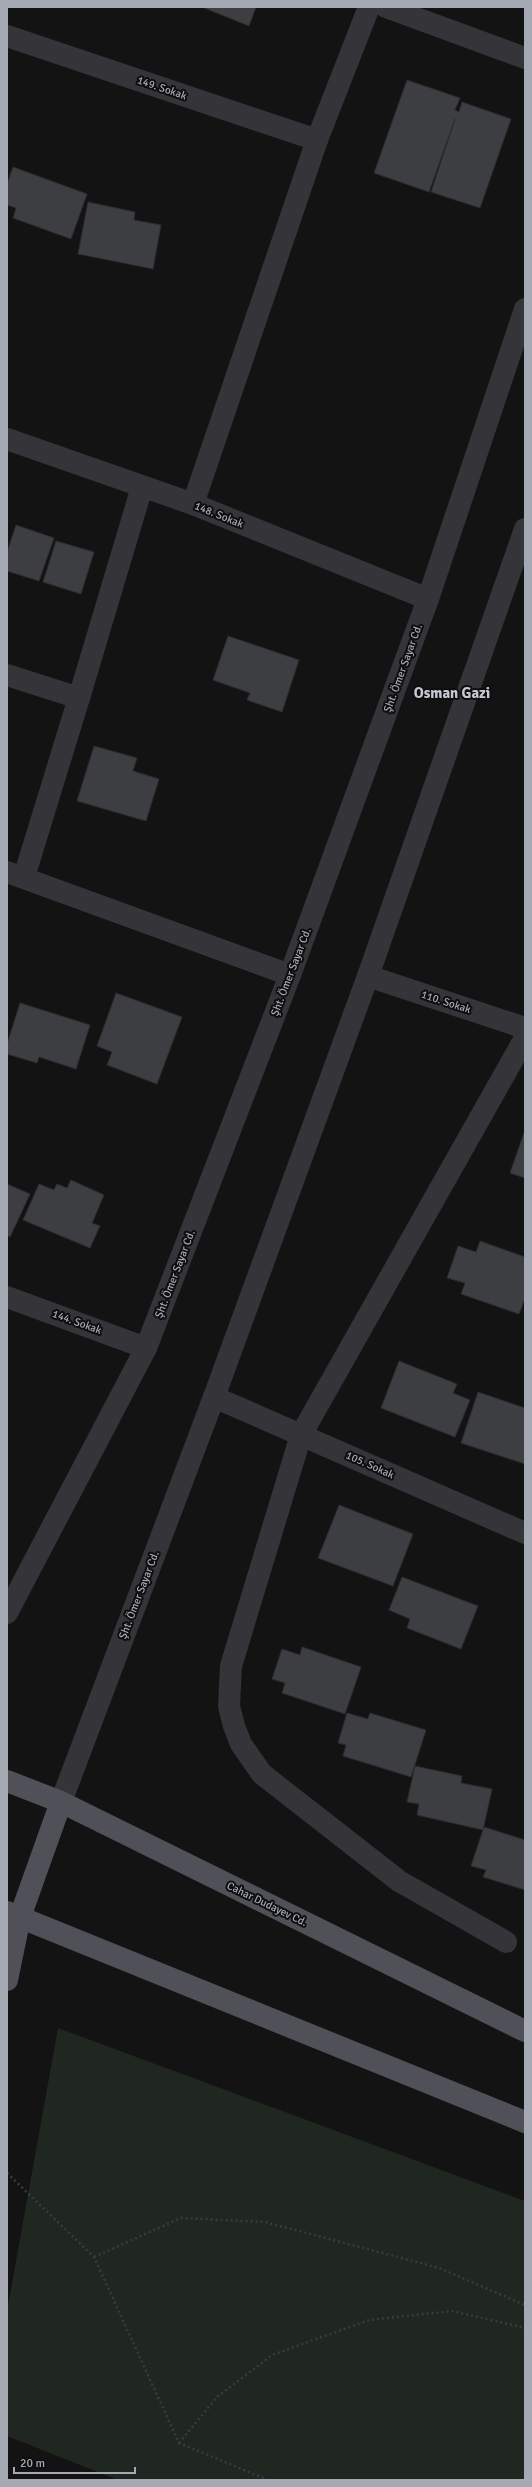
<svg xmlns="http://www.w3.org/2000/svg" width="532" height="2487" font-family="Signika,sans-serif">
<rect width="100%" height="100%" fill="#131314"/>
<polygon fill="#1f2720" points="58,2028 525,2201 525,2480 118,2480 7,2436 7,2311"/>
<g fill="#3d3e41" stroke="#2d2d30">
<polygon points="202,7 256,7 249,26"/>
<polygon points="407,80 460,98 455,110 459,112 462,102 511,119 480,208 431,192 455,119 429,192 374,173"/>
<polygon points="13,167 87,194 71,239 13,218 16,208 7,205 7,184"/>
<polygon points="88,202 135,212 134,220 161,225 153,269 78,254"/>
<polygon points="16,525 54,538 39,581 7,571 7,552"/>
<polygon points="56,541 94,552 81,594 43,582"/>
<polygon points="228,636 299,660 282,712 247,700 250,693 213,680"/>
<polygon points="94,746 137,758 133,771 159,779 146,821 77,801"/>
<polygon points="116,993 182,1017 157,1084 107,1065 112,1052 97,1046"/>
<polygon points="20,1003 90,1025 76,1069 39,1057 37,1063 7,1054 7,1044"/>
<polygon points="525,1130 525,1178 510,1173"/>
<polygon points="71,1180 104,1195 92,1223 100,1226 90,1248 23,1220 39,1184 54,1190 57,1184 67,1188"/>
<polygon points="7,1184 30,1194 10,1237 7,1235"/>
<polygon points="480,1241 525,1257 525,1298 519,1314 461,1294 465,1283 447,1278 458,1246 476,1252"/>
<polygon points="399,1361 457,1384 453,1393 470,1400 455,1437 381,1408"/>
<polygon points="478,1392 525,1408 525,1464 461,1443"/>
<polygon points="339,1505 413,1534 393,1586 318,1558"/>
<polygon points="402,1577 478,1606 461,1649 407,1628 410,1619 389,1610"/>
<polygon points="302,1647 361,1667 345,1714 282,1693 285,1683 272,1679 282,1649 300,1655"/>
<polygon points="347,1713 368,1719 370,1713 426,1730 411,1777 343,1756 346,1745 338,1743"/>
<polygon points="415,1766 462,1776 461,1783 492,1789 483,1830 417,1815 419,1804 407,1802"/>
<polygon points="484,1827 525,1840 525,1890 483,1877 486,1870 471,1866"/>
</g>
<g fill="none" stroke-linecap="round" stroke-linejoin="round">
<g stroke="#3a3b40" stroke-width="2.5" stroke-dasharray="2 3" stroke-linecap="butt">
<polyline points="7,2173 94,2257 179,2443 268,2480"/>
<polyline points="94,2257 181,2218 265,2222 439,2268 525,2305"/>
<polyline points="179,2443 217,2397 272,2355 369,2320 452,2311 525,2328"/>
</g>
<g stroke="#343439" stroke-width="22">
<polyline points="386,7 525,58"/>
<polyline points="7,36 317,140"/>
<polyline points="7,439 193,504 428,599"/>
<polyline points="193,504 317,140 369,7"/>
<polyline points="7,675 79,698 24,877"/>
<polyline points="79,698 142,487"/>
<polyline points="7,872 290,975"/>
<polyline points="368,976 525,1028"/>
<polyline points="7,1297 146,1348"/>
<polyline points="214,1397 525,1533"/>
<polyline points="7,1613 146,1348 290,975 428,599 525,309"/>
<polyline points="61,1802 214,1397 368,976 525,529"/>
<polyline points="506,1942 399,1881 262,1774 241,1744 234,1726 229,1706 231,1666 301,1435 525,1038"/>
</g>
<g stroke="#505158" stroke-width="22">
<polyline points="7,1781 61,1802 525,2031"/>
<polyline points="7,1912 525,2122"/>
<polyline points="7,1980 20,1917 61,1802"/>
</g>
</g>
<g text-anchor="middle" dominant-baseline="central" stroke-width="4" stroke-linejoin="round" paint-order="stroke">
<g font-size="11" fill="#a4a9b4" stroke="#0e0e0f">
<text transform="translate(162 88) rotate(19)">149. Sokak</text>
<text transform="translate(219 515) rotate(22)">148. Sokak</text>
<text transform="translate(403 668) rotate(-70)">Şht. Ömer Sayar Cd.</text>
<text transform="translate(291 972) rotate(-69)">Şht. Ömer Sayar Cd.</text>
<text transform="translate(446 1002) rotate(18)">110. Sokak</text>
<text transform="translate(175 1274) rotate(-69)">Şht. Ömer Sayar Cd.</text>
<text transform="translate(77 1322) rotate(20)">144. Sokak</text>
<text transform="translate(370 1465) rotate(24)">105. Sokak</text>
<text transform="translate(139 1595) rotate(-69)">Şht. Ömer Sayar Cd.</text>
<text transform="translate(267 1904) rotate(26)">Cahar Dudayev Cd.</text>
</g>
<g font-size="15" font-weight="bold" fill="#c5c8d1" stroke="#0e0e0f">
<text x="452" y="693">Osman Gazi</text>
</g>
</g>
<rect width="532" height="2487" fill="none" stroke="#a4a9b4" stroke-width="16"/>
<path d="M14 2467v6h121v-6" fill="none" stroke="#a4a9b4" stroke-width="2"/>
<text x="20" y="2467" font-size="12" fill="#a4a9b4" stroke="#0e0e0f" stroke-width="3" paint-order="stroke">20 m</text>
</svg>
